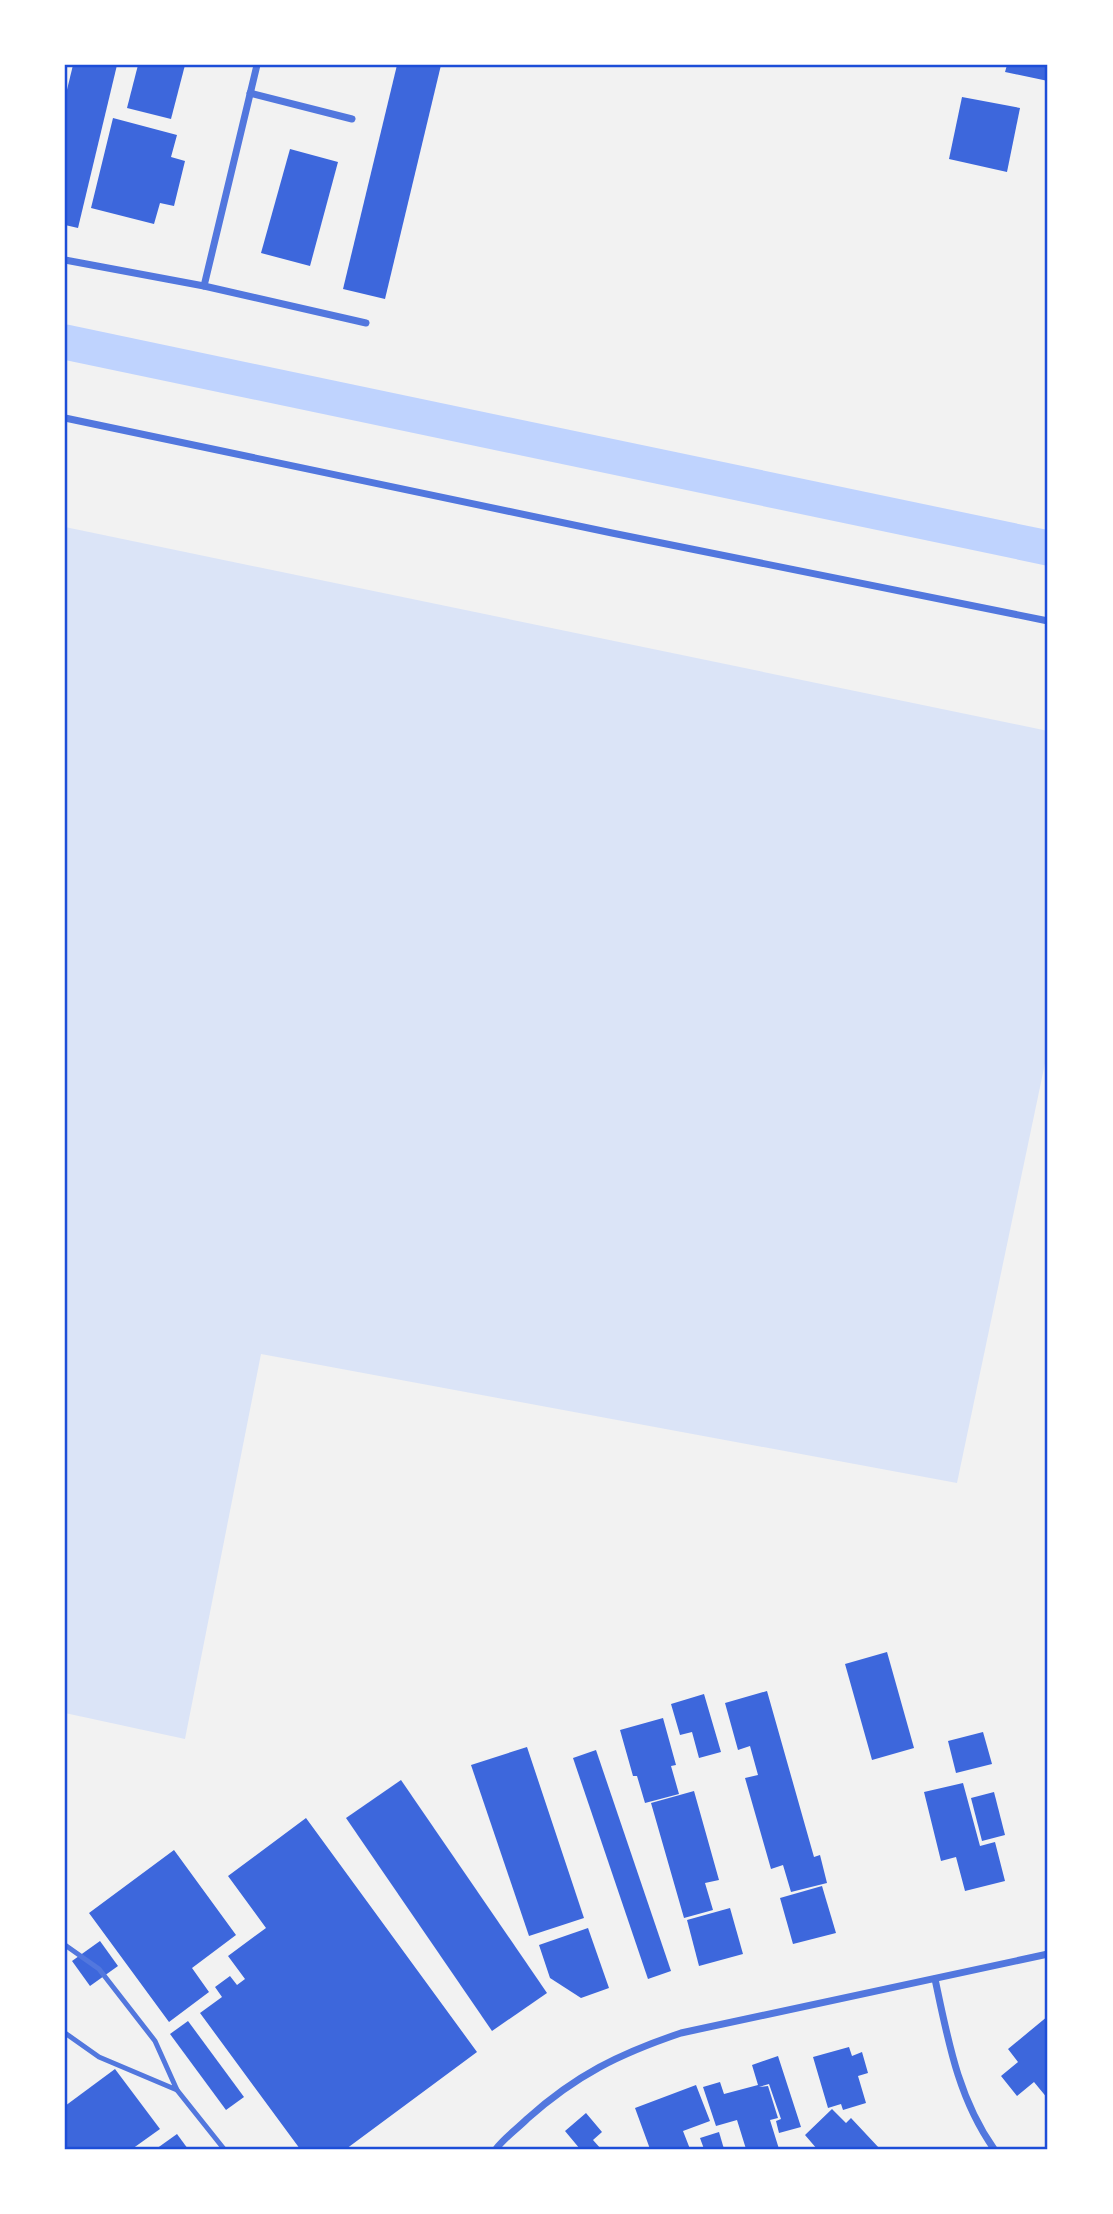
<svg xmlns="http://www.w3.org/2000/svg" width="1113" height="2214" font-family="'PT Sans',sans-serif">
<rect width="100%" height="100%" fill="#f2f2f2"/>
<polygon fill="#dbe4f7" points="65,527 1048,731 1048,1049 957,1483 261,1354 185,1739 65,1713"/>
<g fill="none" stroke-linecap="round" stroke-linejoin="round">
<polyline stroke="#bfd3fe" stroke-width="35" points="65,342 1048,548"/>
</g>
<g fill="#3d67dc">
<polygon points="73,65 117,65 78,228 65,225 65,98"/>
<polygon points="138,65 185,65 171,119 127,108"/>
<polygon points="397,65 441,65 385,299 343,289"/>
<polygon points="1007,65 1048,65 1048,81 1005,72"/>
<polygon points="962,97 1020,108 1007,172 949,159"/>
<polygon points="113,118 177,135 171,157 185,161 174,206 160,203 154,224 91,208"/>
<polygon points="290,149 338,162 310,266 261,253"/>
<polygon points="887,1652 914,1748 872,1760 845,1664"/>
<polygon points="767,1691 814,1857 820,1855 827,1883 791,1892 783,1865 771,1869 745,1778 758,1775 750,1746 738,1750 725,1703"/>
<polygon points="704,1694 721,1752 699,1758 692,1732 680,1735 671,1704"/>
<polygon points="663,1718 676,1765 671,1766 679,1794 645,1803 637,1776 633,1776 620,1730"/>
<polygon points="983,1732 992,1764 956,1773 948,1741"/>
<polygon points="527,1747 584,1918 529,1936 471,1765"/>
<polygon points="596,1750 671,1971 648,1979 573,1758"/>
<polygon points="401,1780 547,1993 492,2031 346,1818"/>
<polygon points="963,1783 980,1846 995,1842 1005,1881 965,1891 956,1857 941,1861 924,1792"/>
<polygon points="694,1791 719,1880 705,1883 713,1910 684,1918 651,1803"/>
<polygon points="994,1792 1005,1835 982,1841 971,1798"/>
<polygon points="306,1818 477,2052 346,2149 300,2149 200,2013 222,1997 215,1987 230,1976 237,1985 245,1979 228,1956 266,1928 228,1876"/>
<polygon points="174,1850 236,1935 192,1968 209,1992 169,2022 89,1913"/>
<polygon points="822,1886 836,1933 793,1944 780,1898"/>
<polygon points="730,1908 743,1954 699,1966 687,1920"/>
<polygon points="588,1928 609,1988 581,1998 550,1978 539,1945"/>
<polygon points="100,1941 118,1966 90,1986 72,1961"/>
<polygon points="1048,2016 1048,2099 1034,2082 1017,2096 1001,2076 1018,2062 1008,2049"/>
<polygon points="188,2021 244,2097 226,2110 170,2034"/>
<polygon points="849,2047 852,2056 862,2052 868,2073 858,2076 866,2103 843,2110 841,2104 828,2108 813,2057"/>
<polygon points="778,2056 801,2127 779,2133 776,2121 781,2119 769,2084 759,2087 768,2086 778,2118 770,2120 779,2149 746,2149 737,2120 716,2126 703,2087 720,2082 724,2094 758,2085 752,2065"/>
<polygon points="115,2069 160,2129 132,2149 65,2149 65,2106"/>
<polygon points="696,2085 710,2121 683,2131 690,2149 650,2149 635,2108"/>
<polygon points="832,2109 846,2123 851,2118 880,2149 817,2149 805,2135"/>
<polygon points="586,2113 602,2132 593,2140 601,2149 580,2149 565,2131"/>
<polygon points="719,2132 724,2149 704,2149 700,2138"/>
<polygon points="177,2134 188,2149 156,2149"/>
</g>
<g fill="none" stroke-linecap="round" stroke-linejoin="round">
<g stroke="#5277de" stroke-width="5">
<polyline points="65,1945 99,1969 155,2041 177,2090 99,2057 65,2033"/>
<polyline points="177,2090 224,2149"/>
</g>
<g stroke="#5277de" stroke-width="7">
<polyline points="250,93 352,119"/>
<polyline points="65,260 204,286 366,323"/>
<polyline points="204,286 257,65"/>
<polyline points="65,418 612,533 1048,621"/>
<path d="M935 1979C948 2040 958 2098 994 2149"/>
<path d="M496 2149C504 2138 517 2129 527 2119 576 2075 619 2054 681 2033L1048 1954"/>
</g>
</g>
<rect width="1113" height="2214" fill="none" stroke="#ffffff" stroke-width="133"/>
<rect x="66" y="66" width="980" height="2082" fill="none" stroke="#1d4ed8" stroke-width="2.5"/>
</svg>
